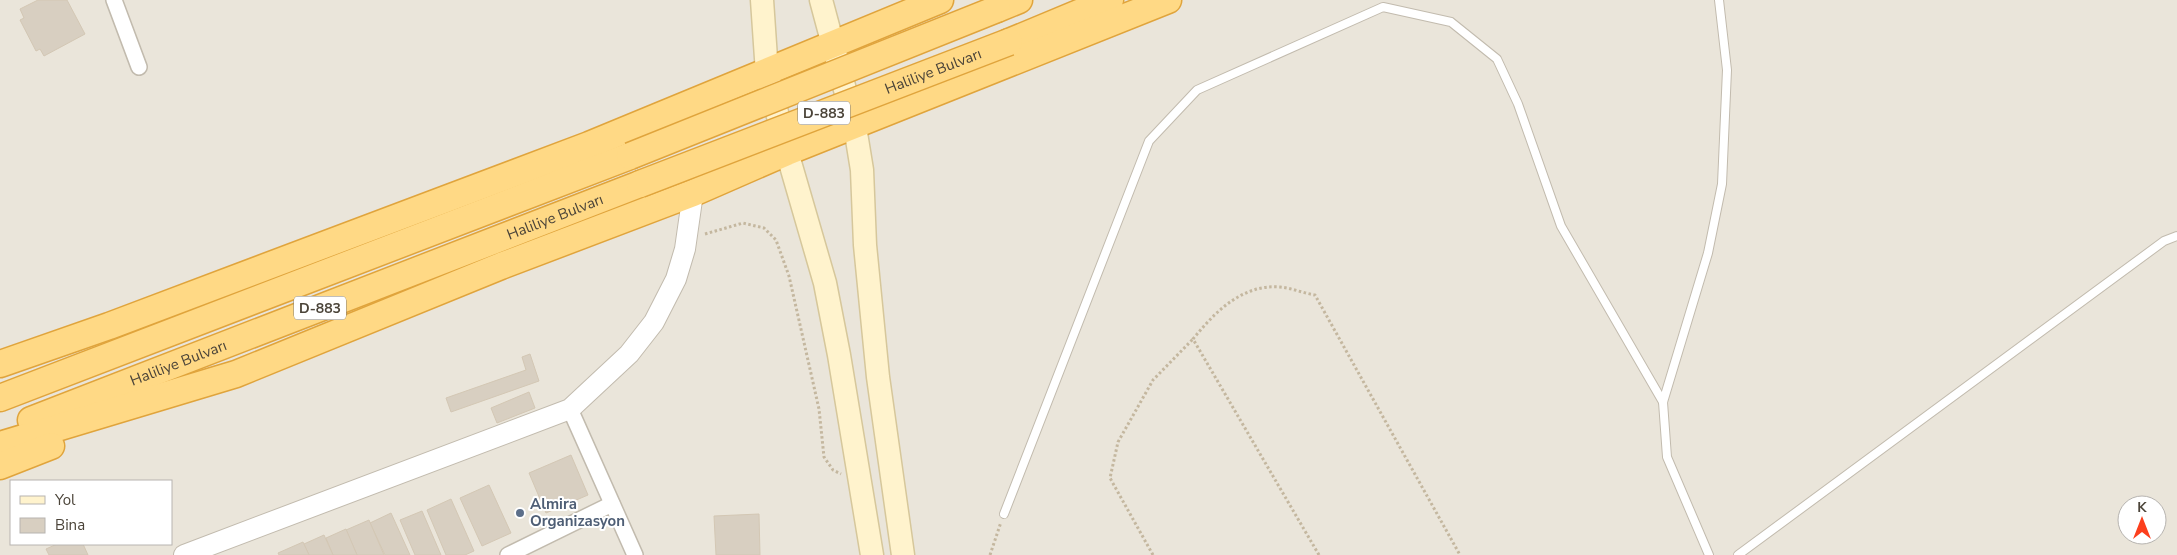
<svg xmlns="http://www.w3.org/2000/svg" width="2177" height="555" font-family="'Nunito Sans',sans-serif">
<rect width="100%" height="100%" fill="#f6f3ec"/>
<path fill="#eae5da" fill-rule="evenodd" d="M0 0H2177V555H0ZM11 481H171V544H11ZM2127 505H2157V535H2127Z"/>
<g fill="#d8cfc1" stroke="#d3c7b4">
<polygon points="38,0 67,0 85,34 44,56 40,49 36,51 20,20 24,18 20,9"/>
<polygon points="530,354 539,381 451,412 446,398 526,370 522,357"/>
<polygon points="529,392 535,408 497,423 491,408"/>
<polygon points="571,455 588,495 546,513 529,473"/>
<polygon points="489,485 511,533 482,546 460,498"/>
<polygon points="451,499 474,551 465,555 446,555 427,510"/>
<polygon points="422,511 441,555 415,555 400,520"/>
<polygon points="391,513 410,555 385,555 370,523"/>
<polygon points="759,514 760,555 716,555 714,516"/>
<polygon points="369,520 384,555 357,555 346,530"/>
<polygon points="346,529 357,555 333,555 326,538"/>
<polygon points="324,535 333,555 309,555 304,544"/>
<polygon points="303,542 309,555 279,555 278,553"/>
<polygon points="57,544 83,544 88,555 49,555 46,549"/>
</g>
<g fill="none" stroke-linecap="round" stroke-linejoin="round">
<defs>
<g id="service">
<polyline points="1004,514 1149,141 1197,90 1383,7 1451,22 1497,59 1518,104 1561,226 1663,402"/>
<polyline points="1709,555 1667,457 1663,402 1708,253 1722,184 1727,70 1719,0"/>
<polyline points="1738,555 2164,241 2177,236"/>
</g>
<g id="minor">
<polyline points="114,0 139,67"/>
<polyline points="570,409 635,555"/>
<polyline points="508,555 612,504"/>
</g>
<polyline id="tertiary" points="184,555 570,409 629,354 654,322 676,279 685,249 693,193"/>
<g id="secondary">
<polyline points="762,0 767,73 787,152 825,283 839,355 872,555"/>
<polyline points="821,0 855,127 862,170 865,245 878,377 903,555"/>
</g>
<g id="trunk">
<polyline points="997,9 1019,0"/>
<polyline points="1009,42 1110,0"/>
<polyline points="0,364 109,326 589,145 940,0"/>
<polyline points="0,398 630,156"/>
<path id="s1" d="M31 420 640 184"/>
<polyline points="0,445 236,374 501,266 693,193 787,152 1168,0"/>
<polyline points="0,466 51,446"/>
</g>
</defs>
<use href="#service" stroke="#c2bbae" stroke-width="10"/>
<use href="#minor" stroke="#c2bbae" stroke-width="18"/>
<use href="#tertiary" stroke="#c2bbae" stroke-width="22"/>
<use href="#secondary" stroke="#d6c79b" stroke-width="25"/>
<use href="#trunk" stroke="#e0a43c" stroke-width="29"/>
<g stroke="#c4b79f" stroke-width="3" stroke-dasharray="2.5 2.5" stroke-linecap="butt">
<polyline points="705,234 743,223 764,228 776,240 789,276 819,409 824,457 833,470 841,474"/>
<polyline points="990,555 1001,522"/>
<polyline points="1153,555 1110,478 1118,442 1153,380 1193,339"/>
<path d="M1319 555 1193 339C1215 312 1242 284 1280 287 1291 288 1303 293 1315 295L1460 555"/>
</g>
<use href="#service" stroke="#fff" stroke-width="8"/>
<use href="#minor" stroke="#fff" stroke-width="15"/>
<use href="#tertiary" stroke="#fff" stroke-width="20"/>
<use href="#secondary" stroke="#fff3cd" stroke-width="22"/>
<use href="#trunk" stroke="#ffd985" stroke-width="26"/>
<defs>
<g id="trunk-bridge">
<polyline points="630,156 997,9"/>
<path id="s2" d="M640 184 1009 42"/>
</g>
</defs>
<use href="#trunk-bridge" stroke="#e0a43c" stroke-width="29" stroke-linecap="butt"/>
<use href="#trunk-bridge" stroke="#ffd985" stroke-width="26"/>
</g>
<circle fill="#5c6f8a" stroke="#fff" stroke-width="2" cx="520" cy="513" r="5"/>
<g text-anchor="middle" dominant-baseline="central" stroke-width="4" stroke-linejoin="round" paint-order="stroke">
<g fill="#fff" stroke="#817c74" stroke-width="1">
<rect x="798" y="101.5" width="52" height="23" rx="4"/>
<rect x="294" y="296.5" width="52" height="23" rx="4"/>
</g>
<g font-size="14" font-weight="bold" fill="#4b4439">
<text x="824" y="113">D-883</text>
<text x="320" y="308">D-883</text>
</g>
<g font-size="15" fill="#4b4439" stroke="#fff">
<text stroke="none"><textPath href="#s2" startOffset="314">Haliliye Bulvarı</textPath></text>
<text stroke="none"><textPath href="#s1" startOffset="562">Haliliye Bulvarı</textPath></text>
<text stroke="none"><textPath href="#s1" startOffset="158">Haliliye Bulvarı</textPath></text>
</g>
<g font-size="15" font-weight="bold" fill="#4e5e75" stroke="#fff" text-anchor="start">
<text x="530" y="504">Almira<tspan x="530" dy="17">Organizasyon</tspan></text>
</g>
</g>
<rect x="10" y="480" width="162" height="65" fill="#ffffff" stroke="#b7b4b0"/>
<rect x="20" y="496" width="25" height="8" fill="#fff3cd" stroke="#b7b4b0"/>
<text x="55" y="505" font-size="15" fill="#4b4439">Yol</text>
<rect x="20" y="518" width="25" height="15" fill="#d8cfc1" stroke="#b7b4b0"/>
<text x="55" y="530" font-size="15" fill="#4b4439">Bina</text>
<g transform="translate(2142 520)"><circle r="24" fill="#ffffff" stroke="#b7b4b0"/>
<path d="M0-4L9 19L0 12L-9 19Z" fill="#fc3f1d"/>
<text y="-8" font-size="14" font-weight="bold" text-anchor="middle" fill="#4b4439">K</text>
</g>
</svg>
